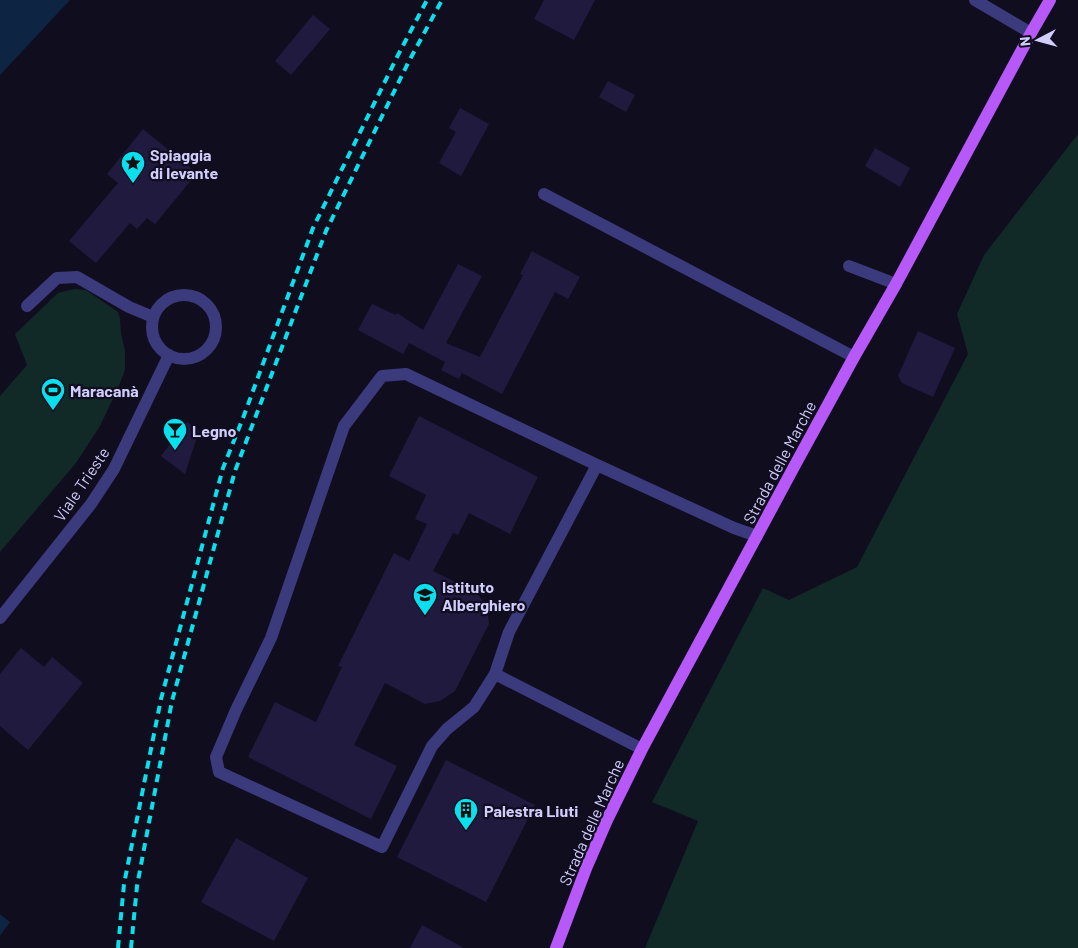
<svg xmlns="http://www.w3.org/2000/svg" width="1078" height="948" font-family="Barlow,sans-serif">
<rect width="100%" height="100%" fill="#100d1f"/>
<g fill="#112927">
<polygon points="1078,134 1078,948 645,948 698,821 652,802 763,588 789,600 857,567 968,354 957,314 984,255"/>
<polygon points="74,289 86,290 118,312 120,318 121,333 125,351 125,370 118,388 100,426 76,463 0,552 0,396 27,365 15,334 58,293"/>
</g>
<g fill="#0e2443">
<polygon points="0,0 70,0 0,75"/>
<polygon points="0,914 10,922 0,936"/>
</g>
<g fill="#201a3f">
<polygon points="544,0 595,0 574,40 534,19"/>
<polygon points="313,15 330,29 291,75 275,61"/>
<polygon points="608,81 635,95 626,112 599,97"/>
<polygon points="460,108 489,124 461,176 439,163 456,132 449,128"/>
<polygon points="143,129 197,173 155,224 147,218 137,229 130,223 96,263 69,241 118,183 107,174"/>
<polygon points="875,148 910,168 900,187 865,166"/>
<polygon points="532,251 580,277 568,299 555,292 502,394 462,373 459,379 441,370 445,362 409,343 403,354 358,330 372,304 396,315 397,313 423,330 458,264 482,276 446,343 480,357 523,275 520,274"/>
<polygon points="918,331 955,348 933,397 902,383 898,376"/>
<polygon points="419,416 538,477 510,534 469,513 458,535 453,533 433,571 477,593 487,607 489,624 455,691 440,701 425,704 385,683 354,745 397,766 371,819 248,757 275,702 316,722 342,667 338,666 394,553 409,561 427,524 415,519 426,495 389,476"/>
<polygon points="187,422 199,431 185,474 161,456"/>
<polygon points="21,648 44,667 52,657 83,683 28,750 0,726 0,674"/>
<polygon points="446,760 535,805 486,902 397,857"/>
<polygon points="236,838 308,878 274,941 201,902"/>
<polygon points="422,925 464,948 410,948"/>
</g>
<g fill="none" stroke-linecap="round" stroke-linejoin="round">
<g stroke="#3a3a7c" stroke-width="12">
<polyline points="975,0 1031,33"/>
<polyline points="544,194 854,357"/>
<polyline points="849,266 896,284"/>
<circle cx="184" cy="327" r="32"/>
<polyline points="27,306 57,278 77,277 129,307 153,317"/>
<polyline points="597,465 509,632 495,674 474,707 447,729 432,746 382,847 219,772 216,757 236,710 271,638 344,426 382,376 406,374 597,465 734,528 757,536"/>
<polyline points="0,618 91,504 114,469 169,355"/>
<polyline points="495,674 642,749"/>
</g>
<polyline stroke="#b759f8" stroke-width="12" points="556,948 587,866 607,820 642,749 795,465 854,357 896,284 1031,33 1050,0"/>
<g stroke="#0adfed" stroke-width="4" stroke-dasharray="8 6" stroke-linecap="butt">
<polyline points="118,948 124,884 161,699 223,468 243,418 313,228 397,57 427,0"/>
<polyline points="131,948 137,886 172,701 235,471 326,231 408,63 442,0"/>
</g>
</g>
<defs>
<symbol id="sight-pin" viewBox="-11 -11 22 30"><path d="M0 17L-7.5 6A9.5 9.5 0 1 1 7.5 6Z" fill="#0adfed" stroke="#100d1f"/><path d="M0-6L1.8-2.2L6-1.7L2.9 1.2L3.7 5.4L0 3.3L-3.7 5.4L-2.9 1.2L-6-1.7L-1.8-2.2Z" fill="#111"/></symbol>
<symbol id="stadium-pin" viewBox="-11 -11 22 30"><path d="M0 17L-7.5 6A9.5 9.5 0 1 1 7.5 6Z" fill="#0adfed" stroke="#100d1f"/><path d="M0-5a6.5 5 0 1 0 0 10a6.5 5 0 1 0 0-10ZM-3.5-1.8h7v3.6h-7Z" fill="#111"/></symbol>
<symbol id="bar-pin" viewBox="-11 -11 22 30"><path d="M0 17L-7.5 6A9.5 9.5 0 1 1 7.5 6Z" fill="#0adfed" stroke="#100d1f"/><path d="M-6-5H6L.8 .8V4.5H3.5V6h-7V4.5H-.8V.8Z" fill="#111"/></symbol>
<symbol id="school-pin" viewBox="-11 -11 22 30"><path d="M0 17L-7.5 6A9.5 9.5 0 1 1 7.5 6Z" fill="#0adfed" stroke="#100d1f"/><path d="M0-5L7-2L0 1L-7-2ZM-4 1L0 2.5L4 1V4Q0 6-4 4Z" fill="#111"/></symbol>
<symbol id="building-pin" viewBox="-11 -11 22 30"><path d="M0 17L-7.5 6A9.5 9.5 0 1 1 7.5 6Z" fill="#0adfed" stroke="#100d1f"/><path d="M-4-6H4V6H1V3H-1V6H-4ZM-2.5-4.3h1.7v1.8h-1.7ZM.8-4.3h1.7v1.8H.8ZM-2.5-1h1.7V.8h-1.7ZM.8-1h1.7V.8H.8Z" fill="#111"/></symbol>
</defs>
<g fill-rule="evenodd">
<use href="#sight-pin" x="119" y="149" width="28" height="38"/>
<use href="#stadium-pin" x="39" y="376" width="28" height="38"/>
<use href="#bar-pin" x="161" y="416" width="28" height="38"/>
<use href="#school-pin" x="411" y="581" width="28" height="38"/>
<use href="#building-pin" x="452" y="796" width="28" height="38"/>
</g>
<g text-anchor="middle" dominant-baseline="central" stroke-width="4.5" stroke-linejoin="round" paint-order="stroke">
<g font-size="16" font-weight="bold" fill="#d1cdfd" stroke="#100d1f" text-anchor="start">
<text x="150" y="154">Spiaggia<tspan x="150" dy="18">di levante</tspan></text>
<text x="70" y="390">Maracanà</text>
<text x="192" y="430">Legno</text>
<text x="442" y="586">Istituto<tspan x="442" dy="18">Alberghiero</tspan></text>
<text x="484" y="810">Palestra Liuti</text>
</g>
<g font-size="16" fill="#d1cdfd" stroke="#100d1f">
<text transform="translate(779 462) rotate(-62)">Strada delle Marche</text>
<text transform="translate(81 484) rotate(-56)">Viale Trieste</text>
<text transform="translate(591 822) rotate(-66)">Strada delle Marche</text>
</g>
</g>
<g transform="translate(1038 40) rotate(264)" stroke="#100d1f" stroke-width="4" paint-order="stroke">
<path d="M0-4L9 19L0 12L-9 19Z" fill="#d1cdfd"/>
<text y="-8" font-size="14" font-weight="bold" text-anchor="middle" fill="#d1cdfd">N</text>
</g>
</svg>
